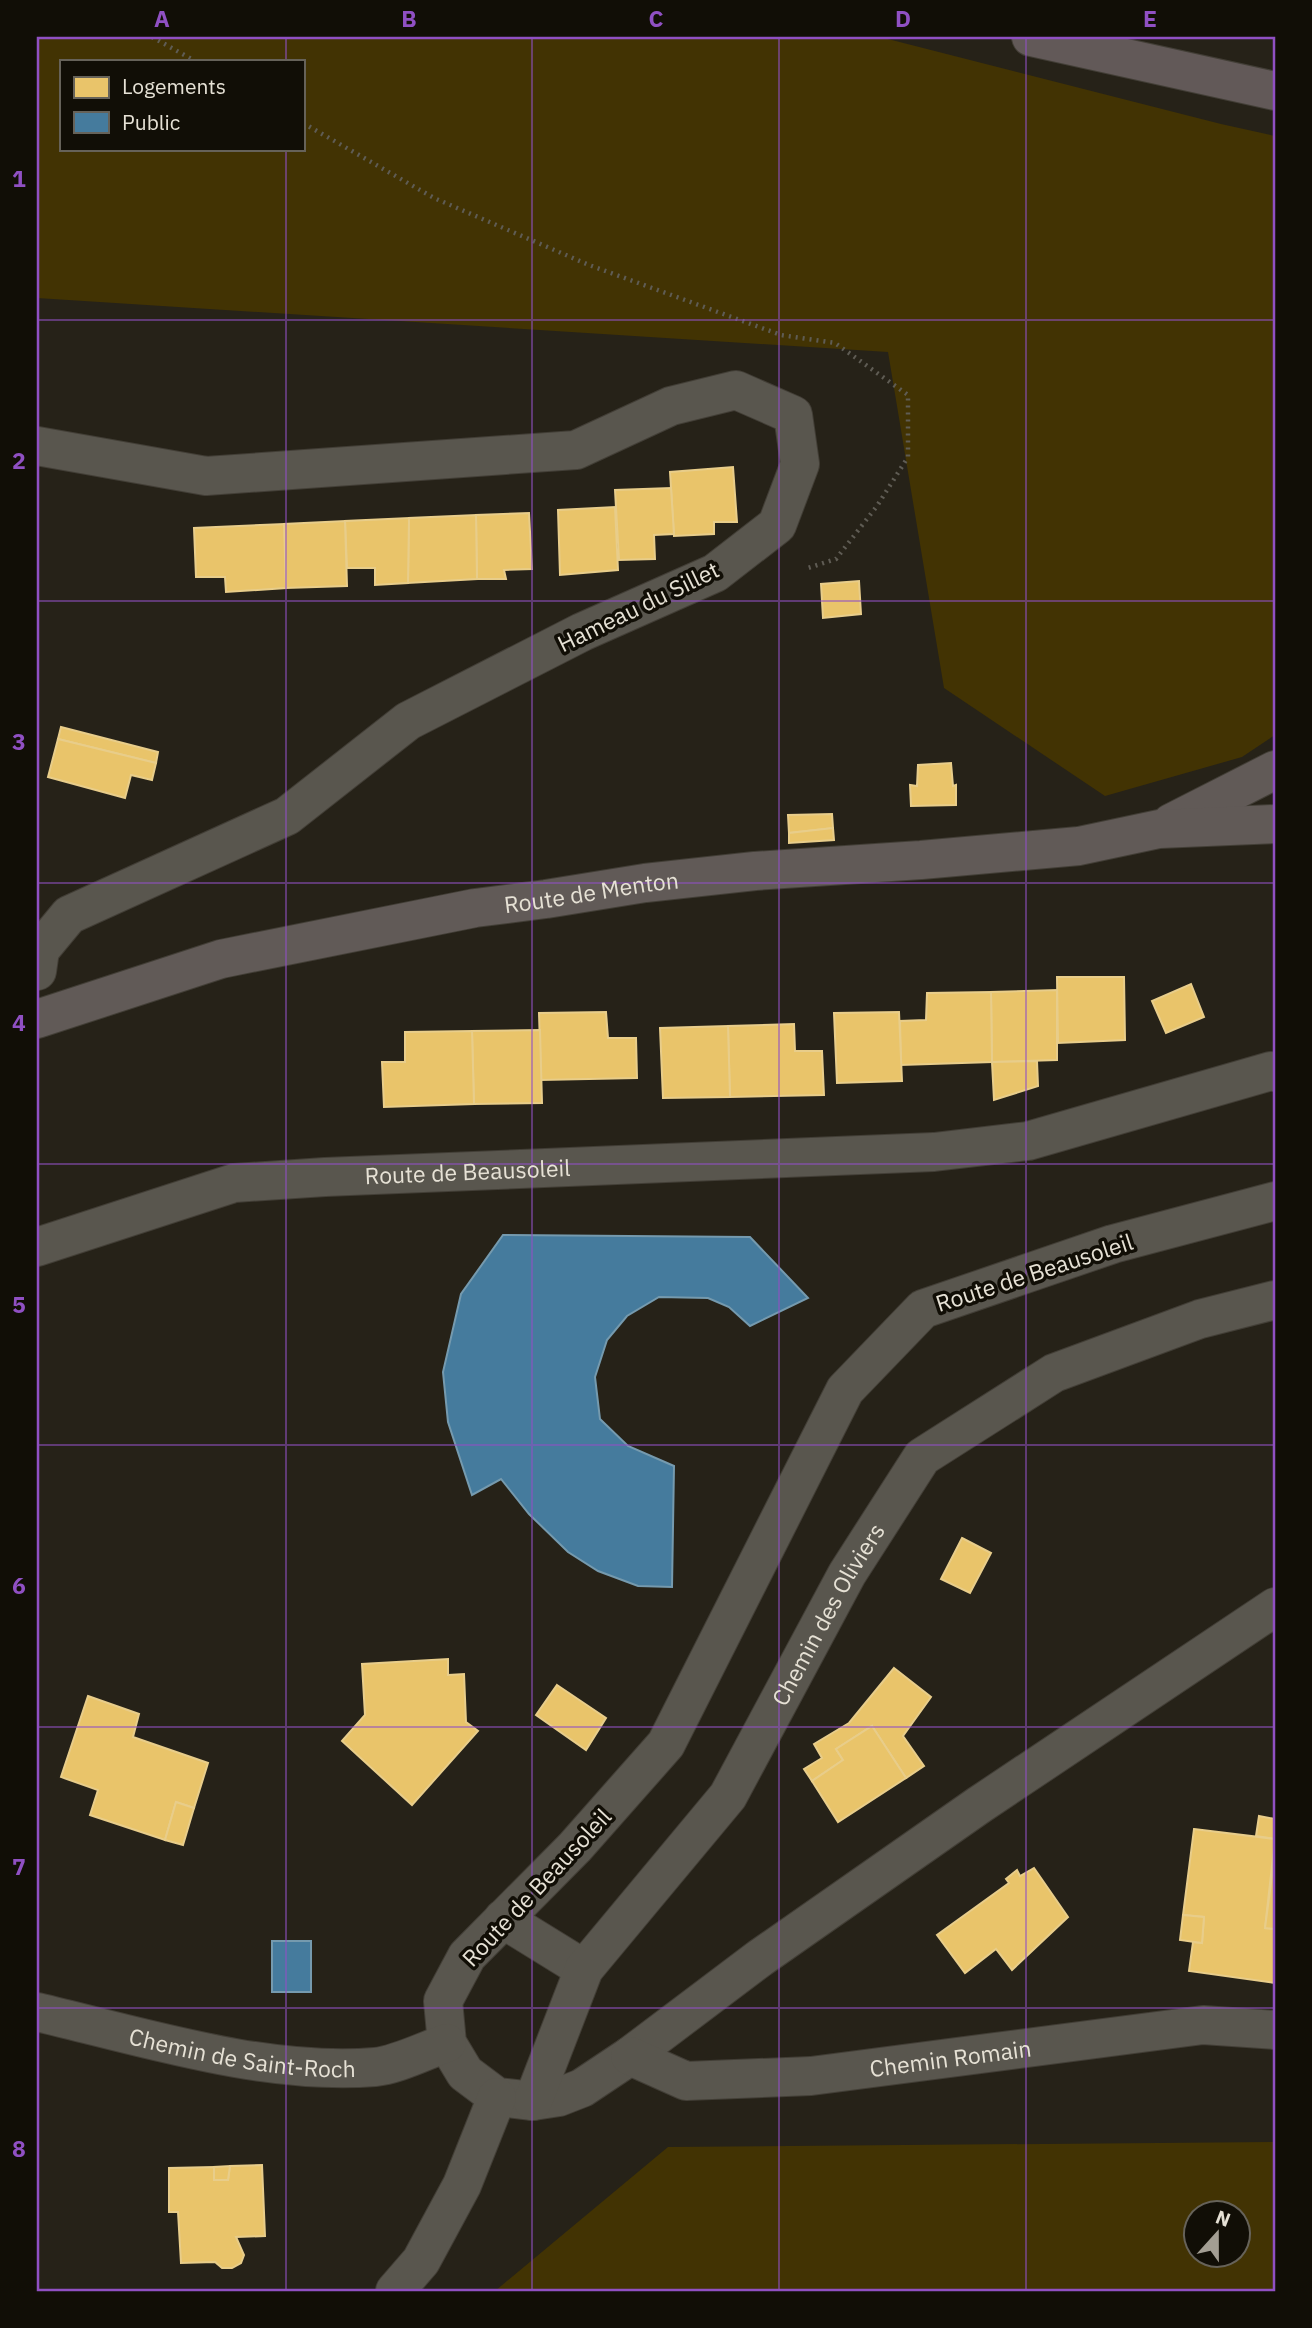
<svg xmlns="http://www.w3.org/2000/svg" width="1312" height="2328" font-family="'IBM Plex Sans',sans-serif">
<rect width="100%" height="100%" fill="#262218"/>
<g fill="#423303" fill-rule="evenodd">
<path d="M37 37H880L1221 124 1275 136V735L1242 757 1105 796 944 688 888 352 37 298ZM61 61H303V149H61Z"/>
<path d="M1275 2142V2291H495L668 2147ZM1196 2212H1238V2254H1196Z"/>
</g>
<g fill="#e9c46a" stroke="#e8cd8a" stroke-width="2">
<polygon points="733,467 737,522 714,522 714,534 674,536 670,472"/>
<polygon points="671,488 674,534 654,535 655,559 619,560 615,490"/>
<polygon points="615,507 618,570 560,575 558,510"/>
<polygon points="529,513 532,569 504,570 506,579 477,579 476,515"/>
<polygon points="476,515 477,579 408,583 409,518"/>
<polygon points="409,518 408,583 375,585 375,568 347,568 345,521"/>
<polygon points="345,521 347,586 286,588 284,524"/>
<polygon points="284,524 286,588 226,592 225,577 196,577 194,528"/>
<polygon points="859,581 861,614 823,618 821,584"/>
<polygon points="61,727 158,752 156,763 58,739"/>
<polygon points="58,739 156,763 152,780 131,775 125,798 48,777"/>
<polygon points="951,763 953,786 956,785 956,805 911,806 910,785 917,786 918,765"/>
<polygon points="832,814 833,828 789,833 788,815"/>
<polygon points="833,828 834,840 789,843 789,833"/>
<polygon points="1057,977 1124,977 1125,1040 1058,1043"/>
<polygon points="1191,984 1204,1017 1166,1033 1152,1001"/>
<polygon points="1057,990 1057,1060 992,1062 991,992"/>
<polygon points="991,992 992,1062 901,1065 900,1021 926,1020 927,993"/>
<polygon points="606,1012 608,1038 636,1038 637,1078 541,1080 539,1013"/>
<polygon points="899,1012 902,1081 837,1083 834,1013"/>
<polygon points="794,1024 795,1051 822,1051 824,1095 730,1097 728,1026"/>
<polygon points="728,1026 730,1097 663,1098 660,1028"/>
<polygon points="540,1030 542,1103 474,1104 472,1031"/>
<polygon points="472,1031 474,1104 384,1107 382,1062 405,1062 405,1032"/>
<polygon points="1037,1061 1038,1086 994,1100 992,1062"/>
<polygon points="962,1538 991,1553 970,1593 941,1579"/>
<polygon points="448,1659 448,1675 464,1674 466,1722 478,1731 412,1805 342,1741 365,1715 362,1664"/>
<polygon points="894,1668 931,1697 903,1736 924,1766 906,1778 872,1726 836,1749 843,1760 812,1781 804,1769 822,1758 814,1744 849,1723"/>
<polygon points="557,1685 606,1718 586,1750 536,1715"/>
<polygon points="88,1696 139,1714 133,1737 208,1763 194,1808 176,1802 165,1840 90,1815 98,1790 61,1777"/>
<polygon points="872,1726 906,1778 838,1822 812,1781 843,1760 836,1749"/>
<polygon points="176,1802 194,1808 183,1845 165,1840"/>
<polygon points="1259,1816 1275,1819 1275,1839 1256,1836"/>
<polygon points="1194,1829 1275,1839 1265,1928 1275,1929 1275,1983 1189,1971 1193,1942 1202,1943 1204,1917 1183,1915"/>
<polygon points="1275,1853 1275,1929 1265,1928"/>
<polygon points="1034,1868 1068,1917 1012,1970 996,1949 965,1973 937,1935 1009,1883 1006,1879 1017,1870 1020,1876"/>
<polygon points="1183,1915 1204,1917 1202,1943 1180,1940"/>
<polygon points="262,2165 265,2236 236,2237 244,2255 241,2263 232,2268 222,2268 215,2262 181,2263 178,2212 169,2212 169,2168 214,2167 214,2180 228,2180 230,2166"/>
<polygon points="230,2166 228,2180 214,2180 214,2167"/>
</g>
<g fill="#457b9d" stroke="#759aae" stroke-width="2">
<polygon points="503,1235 750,1237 808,1298 750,1326 729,1307 708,1298 659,1297 627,1316 607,1340 595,1377 600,1419 628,1446 674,1466 672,1587 638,1586 598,1571 568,1552 529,1514 501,1479 472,1495 448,1422 443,1372 461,1294"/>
<rect x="272" y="1941" width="39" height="51"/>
</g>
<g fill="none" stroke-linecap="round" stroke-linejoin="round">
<defs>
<g id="minor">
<polyline points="37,446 206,476 576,450 671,406 736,390 793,415 800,464 777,525 715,573 582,632 408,721 287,816 69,915 40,950 37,971"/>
<polyline points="1275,1201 1113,1244 923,1309 845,1390 666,1744 575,1847 467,1956 443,2001 447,2043 465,2073 497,2097 533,2101 559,2097 582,2088 630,2056 760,1958 979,1805 1275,1607"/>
<path id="s1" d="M37 1247 234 1183 325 1177 934 1152 1028 1141 1271 1071 1275 1072"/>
<polyline points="503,1919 584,1969"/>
<path id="s2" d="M37 2012C143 2037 266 2076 375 2067 397 2065 426 2050 447 2043"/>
<path id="s3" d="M630 2056 686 2081 811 2076 1203 2025 1275 2030"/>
<path id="s4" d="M533 2101 584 1969 728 1796 847 1574 922 1457 1054 1373 1200 1319 1275 1300"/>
<polyline points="395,2291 421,2261 462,2185 497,2097"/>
</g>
<g id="major">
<polyline points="1171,823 1275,770"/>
<path id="s5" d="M37 1019 221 959 475 908 546 899 645 883 755 871 921 860 1079 846 1159 829 1275 824"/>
</g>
<polyline id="highway" points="1031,37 1275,91"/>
</defs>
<use href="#minor" stroke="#423e36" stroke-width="40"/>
<use href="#major" stroke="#423e36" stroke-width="40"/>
<use href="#highway" stroke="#423e36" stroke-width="40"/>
<g stroke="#5f5c54" stroke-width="4.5" stroke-dasharray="2 5" stroke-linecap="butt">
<polyline points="152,37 195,61"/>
<polyline points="303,123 434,198 589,265 781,335 835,343 908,395 908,457 877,506 836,559 808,568"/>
</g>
<use href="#minor" stroke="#59564e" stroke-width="38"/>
<use href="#major" stroke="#615a57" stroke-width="38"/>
<use href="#highway" stroke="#625958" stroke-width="38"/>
</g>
<path fill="none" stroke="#9050c3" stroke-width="2" stroke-opacity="0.55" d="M286 37V61M532 37V2291M779 37V2291M1026 37V2291M286 149V2291M37 320H1275M37 601H1275M37 883H1275M37 1164H1275M37 1445H1275M37 1727H1275M37 2008H1275"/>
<g text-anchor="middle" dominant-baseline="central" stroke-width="7" stroke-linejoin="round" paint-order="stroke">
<g font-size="23" fill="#e6e1d5" stroke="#110e06">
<text transform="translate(638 606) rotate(-26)">Hameau du Sillet</text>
<text stroke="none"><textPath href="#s5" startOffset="570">Route de Menton</textPath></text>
<text stroke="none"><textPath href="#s1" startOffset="441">Route de Beausoleil</textPath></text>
<text transform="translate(1034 1272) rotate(-18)">Route de Beausoleil</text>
<text stroke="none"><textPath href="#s4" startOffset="574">Chemin des Oliviers</textPath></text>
<text transform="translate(536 1887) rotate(-47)">Route de Beausoleil</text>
<text stroke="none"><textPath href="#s2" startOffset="210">Chemin de Saint-Roch</textPath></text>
<text stroke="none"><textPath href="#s3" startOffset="327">Chemin Romain</textPath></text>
</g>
</g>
<rect width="1312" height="2328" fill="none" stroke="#110e06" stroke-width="77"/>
<rect x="60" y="60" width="245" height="91" fill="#110e06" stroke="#666259" stroke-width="2"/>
<rect x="74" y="77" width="35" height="21" fill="#e9c46a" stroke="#666259" stroke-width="2"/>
<text x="122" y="94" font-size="21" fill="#e6e1d5">Logements</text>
<rect x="74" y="112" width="35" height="21" fill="#457b9d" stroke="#666259" stroke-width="2"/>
<text x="122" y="130" font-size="21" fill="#e6e1d5">Public</text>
<g transform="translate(1217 2234) rotate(21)"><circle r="33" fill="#110e06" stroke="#666259" stroke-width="2"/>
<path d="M0-5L12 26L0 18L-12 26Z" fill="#a39e93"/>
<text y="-10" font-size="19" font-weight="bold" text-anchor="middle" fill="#e6e1d5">N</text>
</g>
<rect x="38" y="38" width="1236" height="2252" fill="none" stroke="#9050c3" stroke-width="2.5"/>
<g font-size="23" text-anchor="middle" font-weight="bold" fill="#9050c3">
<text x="162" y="27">A</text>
<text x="409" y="27">B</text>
<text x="656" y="27">C</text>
<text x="903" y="27">D</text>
<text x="1150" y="27">E</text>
<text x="19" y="187">1</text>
<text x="19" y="469">2</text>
<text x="19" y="750">3</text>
<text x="19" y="1031">4</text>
<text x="19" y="1313">5</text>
<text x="19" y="1594">6</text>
<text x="19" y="1875">7</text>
<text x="19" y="2157">8</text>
</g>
</svg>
